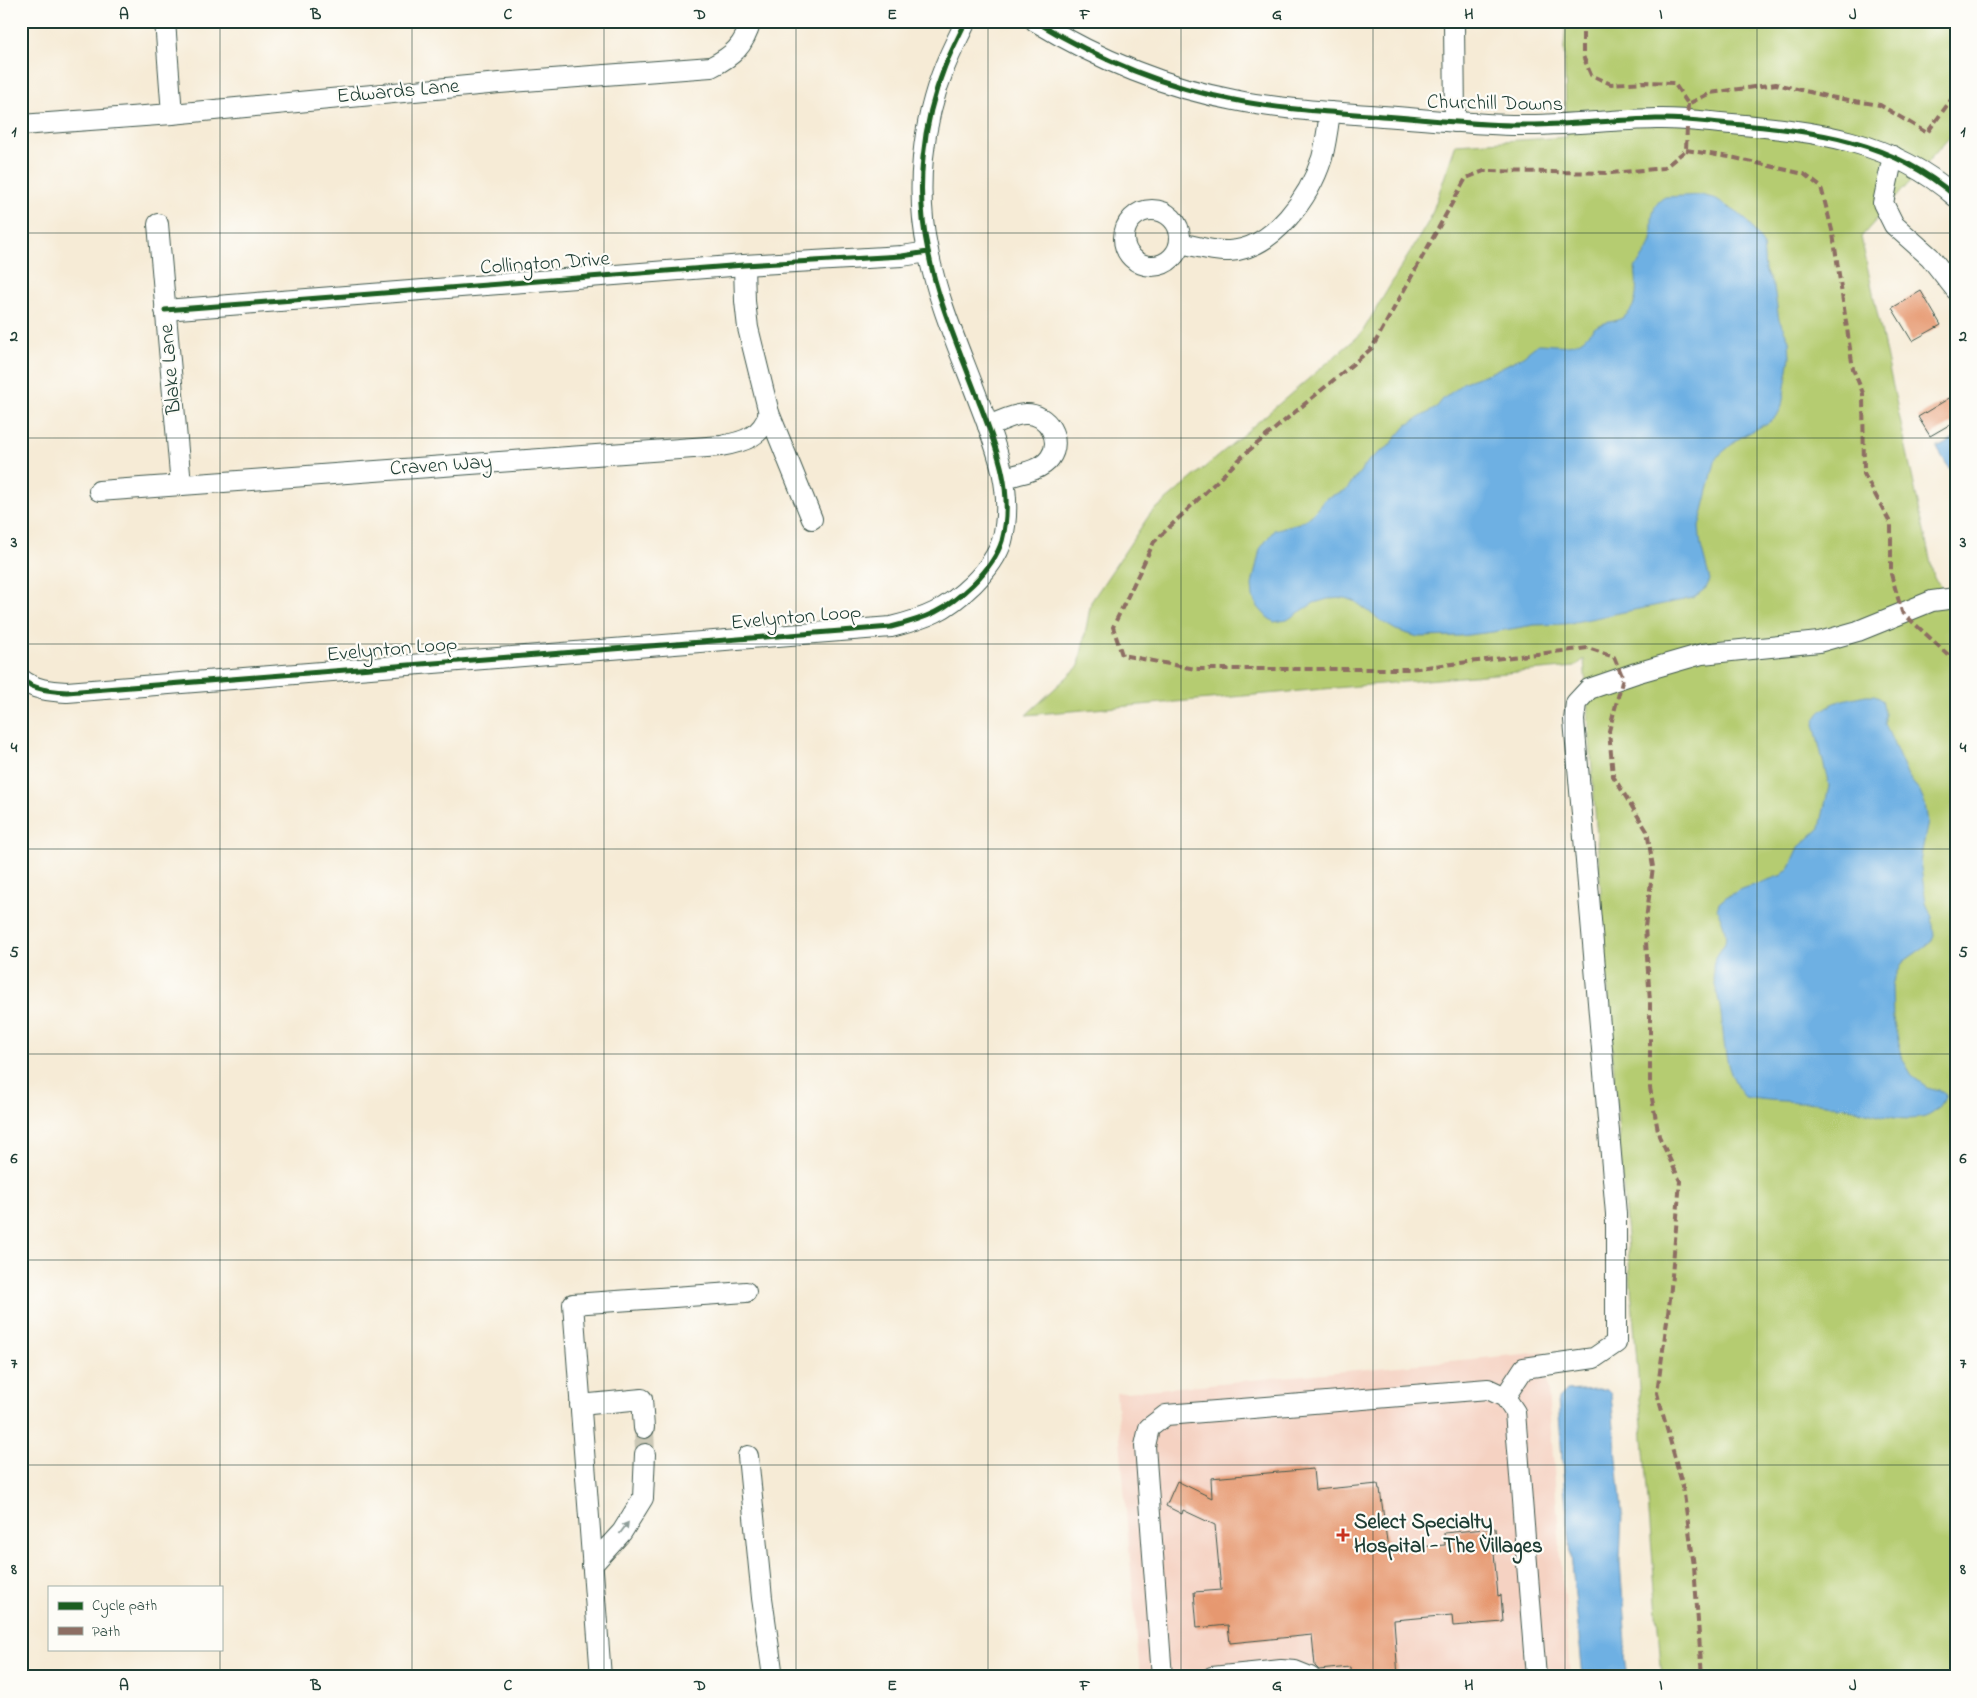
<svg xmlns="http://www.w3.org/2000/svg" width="1977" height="1698" font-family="'Indie Flower',sans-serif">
<rect width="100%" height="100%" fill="#fdfcf7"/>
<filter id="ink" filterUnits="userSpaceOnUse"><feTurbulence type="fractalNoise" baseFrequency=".02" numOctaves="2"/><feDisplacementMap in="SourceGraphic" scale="10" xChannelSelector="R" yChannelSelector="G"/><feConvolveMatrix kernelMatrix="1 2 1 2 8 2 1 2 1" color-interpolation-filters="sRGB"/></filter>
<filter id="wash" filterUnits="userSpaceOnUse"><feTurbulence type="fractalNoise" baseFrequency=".0096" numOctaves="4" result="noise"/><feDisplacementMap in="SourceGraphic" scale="20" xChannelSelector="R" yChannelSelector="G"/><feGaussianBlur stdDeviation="1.12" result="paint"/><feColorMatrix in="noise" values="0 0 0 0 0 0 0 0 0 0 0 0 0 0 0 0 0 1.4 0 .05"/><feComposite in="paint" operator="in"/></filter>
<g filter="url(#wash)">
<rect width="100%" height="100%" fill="#f6ebd6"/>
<polygon fill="#f5d2c2" points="1545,1352 1570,1677 1140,1677 1116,1393"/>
<polygon fill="#b5cc71" stroke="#6a8452" points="1566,21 1956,21 1956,130 1861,237 1934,578 1956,603 1956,1677 1662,1677 1613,1060 1584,659 1575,667 1026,715 1079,666 1091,602 1150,514 1361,334 1430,219 1456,144 1567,137 1564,48"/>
<g fill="#6eb0e3" stroke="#46768c">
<path d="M1701 195 1713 198 1738 213 1747 221 1763 244 1765 270 1774 287 1779 320 1789 340 1790 357 1782 406 1778 414 1771 421 1738 439 1716 458 1699 527 1701 546 1710 580 1706 588 1693 598 1565 624 1534 625 1493 632 1460 636 1418 637 1396 630 1384 623 1356 602 1345 598 1328 599 1314 603 1287 620 1274 622 1267 617 1258 607 1253 597 1252 585 1260 549 1274 530 1299 523 1311 516 1326 498 1346 490 1370 459 1388 447 1407 425 1436 408 1443 399 1464 382 1490 373 1510 363 1523 356 1538 344C1553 344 1570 349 1583 339 1588 335 1592 329 1597 326 1604 322 1613 322 1620 319 1640 310 1637 285 1635 267 1642 259 1648 251 1651 240 1654 224 1647 207 1665 197Z"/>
<polygon points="1956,438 1956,480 1937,448"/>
<path d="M1866 695H1875L1882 700 1885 713V724L1908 777 1919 790 1925 804 1928 822 1920 861 1926 903 1932 917 1934 935 1931 942 1903 962 1892 984 1893 1018 1903 1060 1913 1077 1927 1087 1939 1090 1946 1095C1942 1106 1933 1116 1921 1118 1895 1122 1870 1112 1845 1107 1812 1100 1778 1103 1745 1097 1722 1071 1725 1038 1720 1007 1718 994 1713 982 1713 969 1713 959 1719 953 1724 945 1729 934 1721 919 1717 909L1719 903 1726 897 1742 889 1782 875 1790 867 1799 847 1820 828 1829 786 1814 724C1819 703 1847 699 1866 695Z"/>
<polygon points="1597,1389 1607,1390 1611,1394 1622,1513 1620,1561 1626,1644 1624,1656 1627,1677 1583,1677 1563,1474 1558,1399 1566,1391"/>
</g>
<g id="blocks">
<g fill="#e6986f">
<polygon points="1921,291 1941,325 1912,341 1892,308"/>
<polygon points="1951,397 1956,406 1956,421 1930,436 1918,417"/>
<polygon points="1313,1469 1315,1490 1378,1484 1379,1489 1380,1489 1388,1549 1445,1545 1444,1533 1495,1528 1497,1553 1494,1553 1498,1596 1501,1595 1503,1622 1453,1626 1452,1615 1394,1620 1398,1677 1351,1677 1350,1667 1319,1670 1315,1666 1312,1635 1230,1643 1228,1625 1197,1628 1194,1592 1221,1590 1215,1525 1183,1510 1182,1514 1166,1506 1177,1481 1212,1498 1211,1478"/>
</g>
</g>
</g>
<g filter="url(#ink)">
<use href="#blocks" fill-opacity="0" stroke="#3f574c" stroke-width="1"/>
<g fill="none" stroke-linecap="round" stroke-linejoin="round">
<polyline stroke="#cbc8b6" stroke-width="20" stroke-dasharray="20 10" stroke-linecap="butt" points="644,1428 645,1454"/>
<defs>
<g id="minor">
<polyline points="165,21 172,114"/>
<path d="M1035 21C1096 58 1164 87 1234 100 1283 110 1333 112 1382 116 1425 119 1469 124 1512 125 1560 126 1608 120 1656 119 1681 118 1707 122 1732 124 1814 131 1892 140 1956 197"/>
<polyline points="1454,21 1455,122"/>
<path d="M21 125 172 114 499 83 711 67C733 56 744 46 751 21"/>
<polyline points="1893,156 1883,203 1894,225 1930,257 1956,290"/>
<circle cx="1152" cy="238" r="28"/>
<polyline points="158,224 181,485"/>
<path d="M1180 243C1196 246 1213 252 1229 251 1274 249 1310 196 1322 158 1326 143 1328 127 1330 112"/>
<polyline points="744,265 745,301 748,328 769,413 812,519"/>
<polyline points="165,310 744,265 902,256 928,252"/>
<path d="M988 426C999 422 1014 414 1025 414 1048 413 1063 440 1050 458 1041 471 1018 474 1004 478"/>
<path d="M99 491 721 446C743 442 762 437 769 413"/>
<path d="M21 679C34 690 51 691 67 692L891 627C927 618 945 611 973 584 984 573 997 557 1002 541 1015 492 996 446 979 402 961 353 938 303 928 251 915 191 922 123 945 66 951 51 959 36 966 21"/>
<polyline points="1505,1397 1524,1368 1594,1358 1616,1343 1616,1214 1574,720 1576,703 1589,689 1636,673 1702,654 1819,642 1858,631 1932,601 1956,598"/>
<polyline points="580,1405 642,1399 644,1428"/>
<polyline points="748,1456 762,1598 773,1677"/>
<polyline points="592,1565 622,1532 643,1498 645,1454"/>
<polyline points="601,1677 573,1304 746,1292"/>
<polyline points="1162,1677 1145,1446 1149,1428 1166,1415 1488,1389 1505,1397 1515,1412 1536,1677"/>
<polyline points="1212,1677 1281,1670 1295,1671 1310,1677"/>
</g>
</defs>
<use href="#minor" stroke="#3f574c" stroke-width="22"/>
<use href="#minor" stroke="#fff" stroke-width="20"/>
<g stroke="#8d6e63" stroke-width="4" stroke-dasharray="8 4" stroke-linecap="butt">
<polyline points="1583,21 1583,56 1591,75 1611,84 1644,82 1674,83 1688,104 1710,93 1776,84 1830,97 1880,105 1927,133 1956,93"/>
<polyline points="1688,104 1686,150 1664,168 1611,173 1484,171 1466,178 1372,348 1247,452 1154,542 1113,627 1122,655 1195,669 1409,669 1588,648 1614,657 1623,678 1609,731 1613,776 1647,831 1653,867 1645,927 1650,1002 1650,1088 1659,1136 1680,1181 1670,1299 1657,1393 1683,1487 1694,1566 1702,1677"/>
<polyline points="1686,150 1735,158 1804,174 1821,187 1833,234 1853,369 1863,393 1864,474 1891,524 1891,574 1902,612 1956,662"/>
</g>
<defs>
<g id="cycleway">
<path d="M1035 21C1096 58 1164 87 1234 100 1283 110 1333 112 1382 116 1425 119 1469 124 1512 125 1560 126 1608 120 1656 119 1681 118 1707 122 1732 124 1814 131 1892 140 1956 197"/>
<polyline points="165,310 744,265 902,256 928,252"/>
<path d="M21 679C34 690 51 691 67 692L891 627C927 618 945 611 973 584 984 573 997 557 1002 541 1015 492 996 446 979 402 961 353 938 303 928 251 915 191 922 123 945 66 951 51 959 36 966 21"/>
</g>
</defs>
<use href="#cycleway" stroke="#fdfcf7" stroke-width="8"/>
<use href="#cycleway" stroke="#1b5e20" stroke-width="5"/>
</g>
<defs><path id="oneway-solid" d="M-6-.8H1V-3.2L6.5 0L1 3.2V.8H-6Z" transform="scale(1.25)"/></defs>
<use fill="#8f9e9a" href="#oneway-solid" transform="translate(624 1528) rotate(-53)"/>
</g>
<path fill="none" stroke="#1f3d34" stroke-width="1" stroke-opacity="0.55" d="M220 21V1587M412 21V1677M604 21V1677M796 21V1677M988 21V1677M1181 21V1677M1373 21V1677M1565 21V1677M1757 21V1677M21 233H1956M21 438H1956M21 644H1956M21 849H1956M21 1054H1956M21 1260H1956M21 1465H1956M220 1649V1677"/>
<path fill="#c8321e" stroke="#fdfcf7" stroke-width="2" d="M1340.5 1527.5h5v5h5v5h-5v5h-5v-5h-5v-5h5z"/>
<g text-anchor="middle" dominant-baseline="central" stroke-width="4.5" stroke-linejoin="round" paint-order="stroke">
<g font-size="21" fill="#1f3d34" stroke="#fdfcf7">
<text transform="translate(398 92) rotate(-5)">Edwards Lane</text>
<text transform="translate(1495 104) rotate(1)">Churchill Downs</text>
<text transform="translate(545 264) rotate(-4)">Collington Drive</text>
<text transform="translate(171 369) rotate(-95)">Blake Lane</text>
<text transform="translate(441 466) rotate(-4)">Craven Way</text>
<text transform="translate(796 618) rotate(-5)">Evelynton Loop</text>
<text transform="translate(392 650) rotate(-5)">Evelynton Loop</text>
</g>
<g font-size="21" font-weight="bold" fill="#1f3d34" stroke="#fdfcf7" text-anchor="start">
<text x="1354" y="1523">Select Specialty<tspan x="1354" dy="24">Hospital - The Villages</tspan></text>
</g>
</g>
<rect width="1977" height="1698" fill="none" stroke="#fdfcf7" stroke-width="55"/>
<rect x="48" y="1586" width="175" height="65" fill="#fdfcf7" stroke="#a4b0a9"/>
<rect x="58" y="1602" width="25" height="8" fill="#1b5e20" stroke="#a4b0a9"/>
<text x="92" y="1610" font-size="15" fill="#1f3d34">Cycle path</text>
<rect x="58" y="1627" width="25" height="8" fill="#8d6e63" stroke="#a4b0a9"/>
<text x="92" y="1636" font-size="15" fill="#1f3d34">Path</text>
<rect x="28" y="28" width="1922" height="1642" fill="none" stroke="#1f3d34" stroke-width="2"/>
<g font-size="16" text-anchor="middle" font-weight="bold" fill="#1f3d34">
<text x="124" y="19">A</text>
<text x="316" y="19">B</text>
<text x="508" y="19">C</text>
<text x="700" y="19">D</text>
<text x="892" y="19">E</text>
<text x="1085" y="19">F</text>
<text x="1277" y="19">G</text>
<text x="1469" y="19">H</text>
<text x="1661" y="19">I</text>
<text x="1853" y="19">J</text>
<text x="14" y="136">1</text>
<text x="1963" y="136">1</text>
<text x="14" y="341">2</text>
<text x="1963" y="341">2</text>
<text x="14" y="547">3</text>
<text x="1963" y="547">3</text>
<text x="14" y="752">4</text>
<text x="1963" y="752">4</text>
<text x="14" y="957">5</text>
<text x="1963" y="957">5</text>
<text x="14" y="1163">6</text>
<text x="1963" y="1163">6</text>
<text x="14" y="1368">7</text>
<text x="1963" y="1368">7</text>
<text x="14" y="1574">8</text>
<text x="1963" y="1574">8</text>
<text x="124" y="1690">A</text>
<text x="316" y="1690">B</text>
<text x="508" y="1690">C</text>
<text x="700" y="1690">D</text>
<text x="892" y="1690">E</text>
<text x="1085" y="1690">F</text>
<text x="1277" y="1690">G</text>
<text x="1469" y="1690">H</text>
<text x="1661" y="1690">I</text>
<text x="1853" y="1690">J</text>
</g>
</svg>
